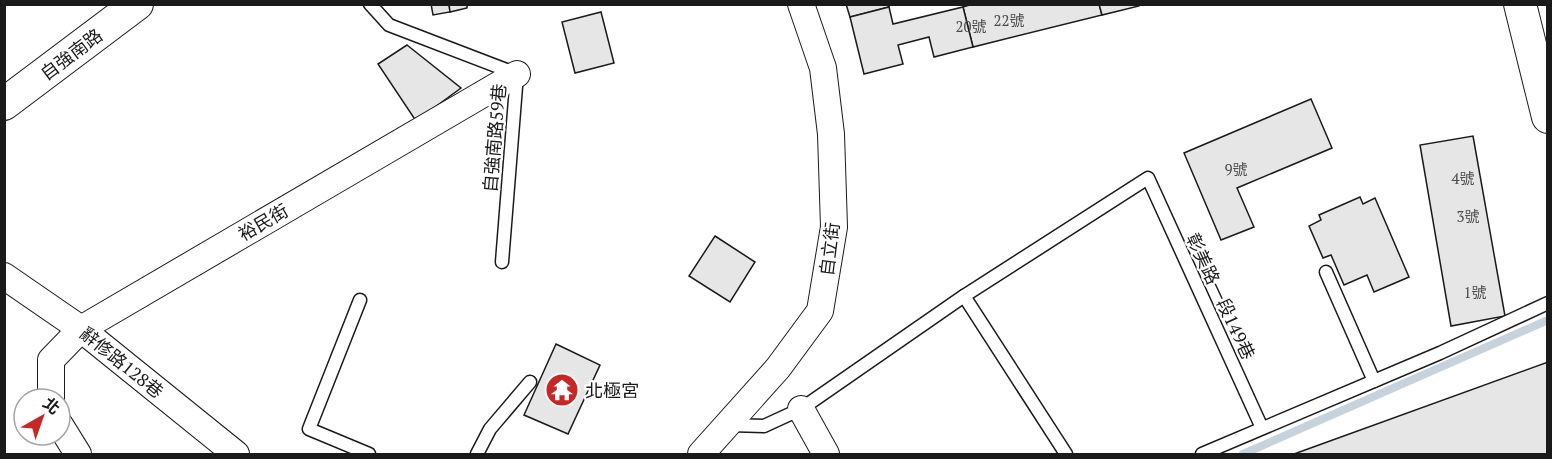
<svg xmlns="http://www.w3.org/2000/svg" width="1552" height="459" font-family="'PT Serif','Noto Sans TC',serif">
<rect width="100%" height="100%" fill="#fff"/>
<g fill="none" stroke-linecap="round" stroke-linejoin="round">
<polyline stroke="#c6d2dc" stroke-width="8" points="1243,454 1548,320"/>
</g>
<g fill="#e6e6e6" stroke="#1a1a1a" stroke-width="1.5">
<polygon points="431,4 449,4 450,12 433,15"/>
<polygon points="449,4 467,4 467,8 450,12"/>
<polygon points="846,4 888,4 889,7 850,17"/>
<polygon points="973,4 1099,4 1102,15 973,47 963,7"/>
<polygon points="1099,4 1139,4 1139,6 1102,15"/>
<polygon points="889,7 893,24 963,7 973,47 934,57 929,37 898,45 903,64 864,74 850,17"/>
<polygon points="601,12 614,63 575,73 562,22"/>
<polygon points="407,45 461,88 416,121 378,64"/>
<polygon points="1311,99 1332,148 1237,188 1254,227 1221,240 1184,153"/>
<polygon points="1473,136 1505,316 1451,326 1420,145"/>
<polygon points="1360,197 1363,204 1375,198 1409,277 1374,292 1367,275 1344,285 1331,255 1323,258 1309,226 1321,220 1319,215"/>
<polygon points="715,236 755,262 730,302 689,276"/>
<polygon points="556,344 600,365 568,434 524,415"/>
<polygon points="1548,362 1548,454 1294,454"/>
</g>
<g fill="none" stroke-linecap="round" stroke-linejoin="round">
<defs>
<g id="service">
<polyline points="370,4 389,25 517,74 502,262"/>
<polyline points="1326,272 1374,381"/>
<polyline points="964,296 1066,454"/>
<polyline points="360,300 309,429 369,454"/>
<polyline points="730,425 764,426 801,409 964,296 1148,178 1262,428"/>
<polyline points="477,454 490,429 530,382"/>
<polyline points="1202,454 1440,353 1548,303"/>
</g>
<g id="minor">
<polyline points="4,276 81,329 236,454"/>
<polyline points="51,399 51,360 81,329 517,74"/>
<polyline points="801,409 826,454"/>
<polyline points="60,425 78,454"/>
<polyline points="701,454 778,368 820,311 834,227 831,134 823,68 801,4"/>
</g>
<g id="tertiary">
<polyline points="1520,4 1548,117"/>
<polyline points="4,104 137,4"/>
</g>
</defs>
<use href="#service" stroke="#1a1a1a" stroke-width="15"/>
<use href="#minor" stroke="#1a1a1a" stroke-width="28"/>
<use href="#tertiary" stroke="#1a1a1a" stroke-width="34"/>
<use href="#service" stroke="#fff" stroke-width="12"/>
<use href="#minor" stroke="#fff" stroke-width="26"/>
<use href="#tertiary" stroke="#fff" stroke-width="32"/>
</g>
<defs>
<symbol id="temple-disc" viewBox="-11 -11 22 22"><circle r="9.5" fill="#c62828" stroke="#fff"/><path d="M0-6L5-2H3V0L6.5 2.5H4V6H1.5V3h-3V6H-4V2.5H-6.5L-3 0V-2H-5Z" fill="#fff"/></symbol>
</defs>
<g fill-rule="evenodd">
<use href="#temple-disc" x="543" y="371" width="38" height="38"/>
</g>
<g text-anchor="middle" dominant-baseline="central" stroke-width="4.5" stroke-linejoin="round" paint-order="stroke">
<g font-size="15" fill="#4d4d4d">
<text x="1009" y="20">22號</text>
<text x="971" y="26">20號</text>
<text x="1236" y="169">9號</text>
<text x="1463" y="178">4號</text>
<text x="1468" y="216">3號</text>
<text x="1475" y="292">1號</text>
</g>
<g font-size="18" fill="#1a1a1a" stroke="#fff">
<text transform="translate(71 54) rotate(-37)">自強南路</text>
<text transform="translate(494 138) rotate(-85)">自強南路59巷</text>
<text transform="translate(263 222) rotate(-30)">裕民街</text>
<text transform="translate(829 249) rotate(-83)">自立街</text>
<text transform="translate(1221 296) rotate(65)">彰美路一段149巷</text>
<text transform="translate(122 362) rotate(39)">辭修路128巷</text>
</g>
<g font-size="18" fill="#1a1a1a" stroke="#fff" text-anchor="start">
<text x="585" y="390">北極宮</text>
</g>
</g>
<rect width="1552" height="459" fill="none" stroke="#1a1a1a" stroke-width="12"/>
<g transform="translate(42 417) rotate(40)"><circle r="28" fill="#ffffff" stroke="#a3a3a3" stroke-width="1.5"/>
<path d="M0-4.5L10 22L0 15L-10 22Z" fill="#c62828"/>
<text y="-9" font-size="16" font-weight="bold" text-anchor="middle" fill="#1a1a1a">北</text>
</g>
</svg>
